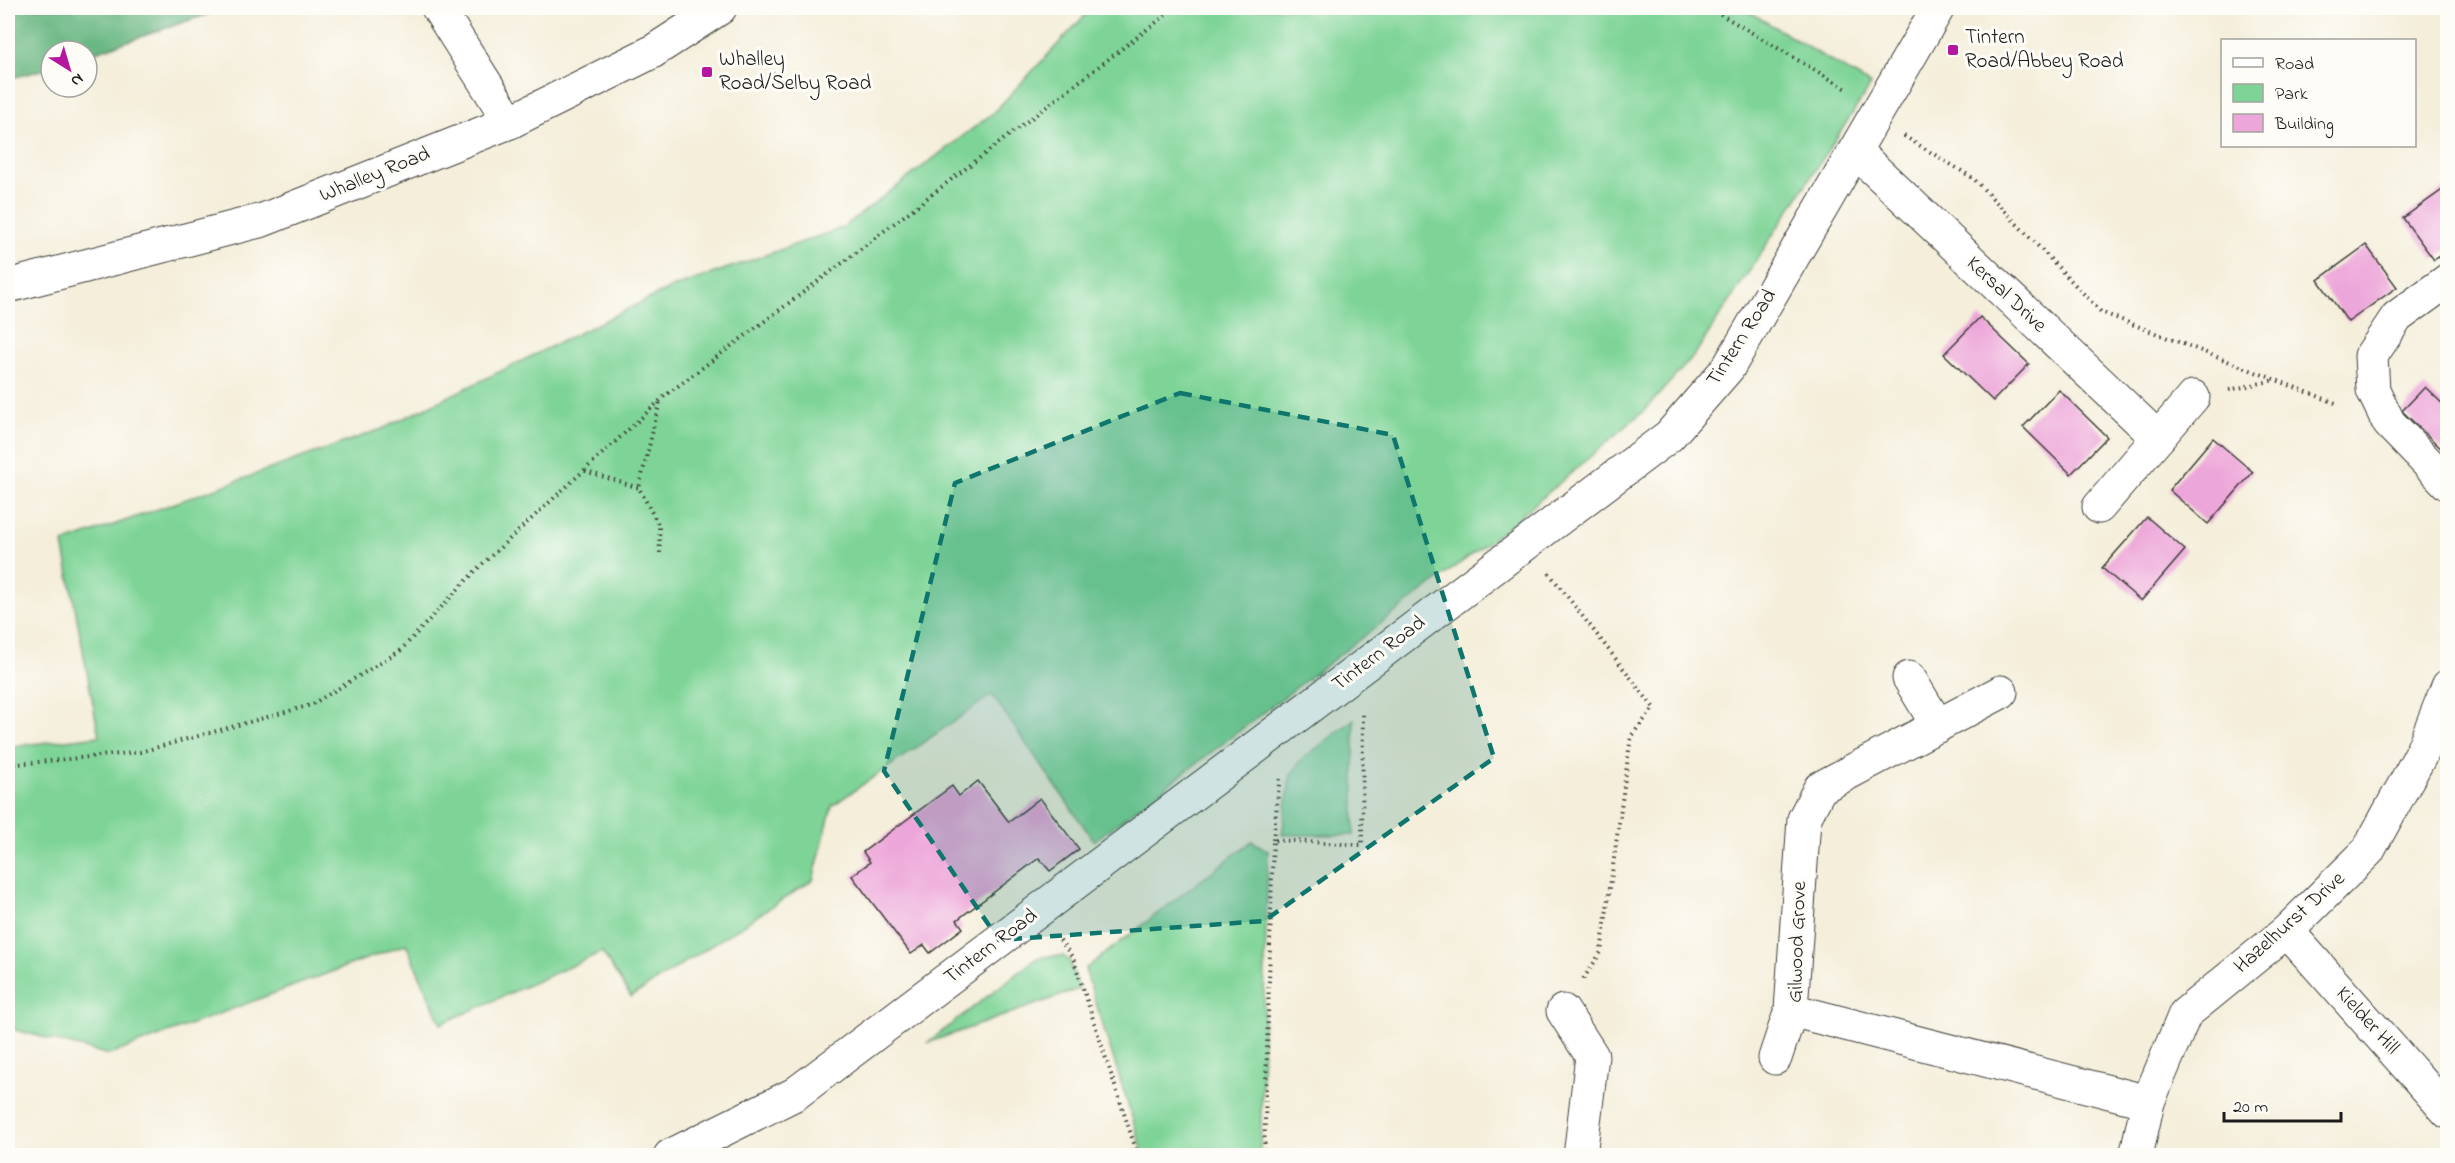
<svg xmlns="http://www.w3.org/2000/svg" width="2455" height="1163" font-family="'Indie Flower',sans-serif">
<rect width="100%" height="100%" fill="#fdfcf7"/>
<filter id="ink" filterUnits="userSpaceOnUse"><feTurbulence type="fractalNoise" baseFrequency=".0167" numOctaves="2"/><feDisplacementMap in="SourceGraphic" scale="12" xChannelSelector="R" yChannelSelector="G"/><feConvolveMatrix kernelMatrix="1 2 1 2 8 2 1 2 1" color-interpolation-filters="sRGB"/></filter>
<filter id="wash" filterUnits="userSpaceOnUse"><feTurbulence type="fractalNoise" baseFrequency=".008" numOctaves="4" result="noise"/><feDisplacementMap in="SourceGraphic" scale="24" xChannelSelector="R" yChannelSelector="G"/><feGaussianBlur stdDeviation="1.35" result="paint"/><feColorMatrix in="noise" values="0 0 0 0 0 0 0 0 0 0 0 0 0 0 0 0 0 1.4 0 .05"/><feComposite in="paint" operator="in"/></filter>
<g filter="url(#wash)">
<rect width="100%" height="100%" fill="#f4eeda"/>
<g fill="#7ed497" stroke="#4d785a" stroke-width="1.5">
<polygon points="1092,8 1743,8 1871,85 1695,354 1647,408 1508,527 1094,841 992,695 832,806 813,880 631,997 602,952 441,1024 406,944 109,1055 8,1028 8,747 99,736 63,543 382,429 669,289 842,228 993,113"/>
<polygon points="1354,719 1354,835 1282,835 1290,777 1300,761"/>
<polygon points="1252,841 1268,851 1260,1155 1144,1155 1085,969"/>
<polygon points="1050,956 1063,956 1069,960 1079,989 927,1043 1037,958"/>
</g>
<polygon fill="#66b680" stroke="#41694e" stroke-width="1.5" points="8,8 219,8 220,10 87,55 87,51 51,51 51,68 8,79"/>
<g id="blocks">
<g fill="#eda6d9">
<polygon points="2448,186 2448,250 2434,260 2403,218"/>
<polygon points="2366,245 2397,287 2348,322 2318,280"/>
<polygon points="1980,317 2029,364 1993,401 1944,354"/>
<polygon points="2425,387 2448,409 2448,455 2402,411"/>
<polygon points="2059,390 2107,437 2071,474 2023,427"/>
<polygon points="2213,438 2253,472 2208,524 2169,490"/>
<polygon points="2147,517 2185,550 2141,601 2102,568"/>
<polygon points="978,781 1009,822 1040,798 1079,849 1050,871 1039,858 957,920 963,928 930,953 924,945 911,954 852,876 870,862 863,852 952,786 959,796"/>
</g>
</g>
</g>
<g filter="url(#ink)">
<use href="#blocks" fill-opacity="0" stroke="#3c3c38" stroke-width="1.5"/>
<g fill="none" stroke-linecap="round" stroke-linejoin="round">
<defs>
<g id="minor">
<polyline points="438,8 510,122"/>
<polyline points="1855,151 2158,438 2099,507"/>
<polyline points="2448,280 2397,317 2371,356 2373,390 2389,423 2448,484"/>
<polyline points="8,286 263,220 510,122 652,52 720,8"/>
<polyline points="2158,438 2193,397"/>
<polyline points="1909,678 1938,726"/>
<polyline points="2001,692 1820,788 1804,819 1791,1010 2148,1102"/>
<polyline points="2287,931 2448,1112"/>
<polyline points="1563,1011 1592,1056 1580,1156"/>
<polyline points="1775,1058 1791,1010"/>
<polyline points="670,1156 795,1094 1669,436 1728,368 1938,8"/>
<polyline points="2136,1156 2148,1102 2185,1014 2287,931 2368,851 2420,756 2448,686"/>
</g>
</defs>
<use href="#minor" stroke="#3c3c38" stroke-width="35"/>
<g stroke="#3c3c38" stroke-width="4" stroke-dasharray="1.5 4.5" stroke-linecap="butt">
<polyline points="1710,8 1847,89"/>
<polyline points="1904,136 1973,178 2101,312 2338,404"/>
<polyline points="2229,390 2275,380"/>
<polyline points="585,471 639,488"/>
<polyline points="660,553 659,526 639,488 660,401"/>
<polyline points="1549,573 1654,708 1631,736 1601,952 1582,981"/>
<polyline points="8,765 140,752 311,705 400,651 479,567 666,395 845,261 1175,8"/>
<polyline points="1273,840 1280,776"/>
<polyline points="1060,940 1073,958 1138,1156"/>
<polyline points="1264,1156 1273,840 1362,845 1363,712"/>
</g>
<use href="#minor" stroke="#fff" stroke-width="33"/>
</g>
</g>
<path fill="#0f766e" fill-opacity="0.2" stroke="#0f766e" stroke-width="4.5" stroke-dasharray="12 8" stroke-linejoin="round" d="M1180 393 1393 435 1494 758 1264 921 999 940 884 771 955 483Z"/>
<g fill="#b5179e" stroke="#fdfcf7" stroke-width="2">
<rect x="1947" y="44" width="12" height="12" rx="3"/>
<rect x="701" y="66" width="12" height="12" rx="3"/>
</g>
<g text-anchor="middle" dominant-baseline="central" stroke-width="6" stroke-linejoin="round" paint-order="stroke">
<g font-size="21" fill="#1c1c1c" stroke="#fdfcf7" text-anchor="start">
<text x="1965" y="38">Tintern<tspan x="1965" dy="24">Road/Abbey Road</tspan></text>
<text x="719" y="60">Whalley<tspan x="719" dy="24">Road/Selby Road</tspan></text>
</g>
<g font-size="21" fill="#1c1c1c" stroke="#fdfcf7">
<text transform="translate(375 175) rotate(-22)">Whalley Road</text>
<text transform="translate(2006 295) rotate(43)">Kersal Drive</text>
<text transform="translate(1742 338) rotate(-57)">Tintern Road</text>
<text transform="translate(1379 654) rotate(-37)">Tintern Road</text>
<text transform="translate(2290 923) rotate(-42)">Hazelhurst Drive</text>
<text transform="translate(1798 942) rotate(-88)">Gilwood Grove</text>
<text transform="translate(991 947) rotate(-37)">Tintern Road</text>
<text transform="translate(2367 1021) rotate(48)">Kielder Hill</text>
</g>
</g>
<rect width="2455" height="1163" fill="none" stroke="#fdfcf7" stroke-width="30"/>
<rect x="2221" y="39" width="195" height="108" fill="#fdfcf7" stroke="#a3a29f" stroke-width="1.5"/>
<rect x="2233" y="58" width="30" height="9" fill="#ffffff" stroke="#a3a29f" stroke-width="1.5"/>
<text x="2275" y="69" font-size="18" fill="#1c1c1c">Road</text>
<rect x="2233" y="84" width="30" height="18" fill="#7ed497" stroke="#a3a29f" stroke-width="1.5"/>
<text x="2275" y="99" font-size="18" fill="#1c1c1c">Park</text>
<rect x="2233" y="114" width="30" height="18" fill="#eda6d9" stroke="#a3a29f" stroke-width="1.5"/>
<text x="2275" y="129" font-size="18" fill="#1c1c1c">Building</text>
<g transform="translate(69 69) rotate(143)"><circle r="28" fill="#fdfcf7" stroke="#a3a29f" stroke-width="1.5"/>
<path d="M0-4.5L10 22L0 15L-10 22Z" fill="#b5179e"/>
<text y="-9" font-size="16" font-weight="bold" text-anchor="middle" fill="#1c1c1c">N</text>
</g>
<path d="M2224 1112v9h117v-9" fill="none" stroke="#1c1c1c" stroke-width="3"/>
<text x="2233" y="1112" font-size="18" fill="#1c1c1c" stroke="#fdfcf7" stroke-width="4.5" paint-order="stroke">20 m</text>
</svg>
